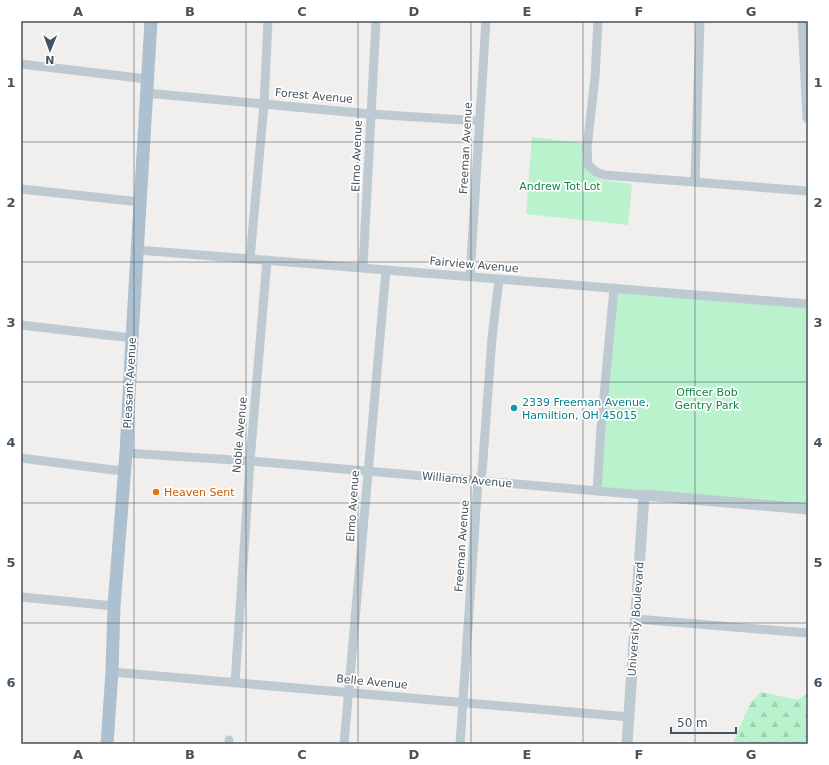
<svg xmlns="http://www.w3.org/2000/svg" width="829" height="765" font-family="'DejaVu Sans',sans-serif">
<defs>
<pattern id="forest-firs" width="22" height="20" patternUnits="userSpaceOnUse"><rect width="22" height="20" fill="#b9f2cd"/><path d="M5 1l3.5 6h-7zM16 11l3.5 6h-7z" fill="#a0d1b2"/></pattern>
</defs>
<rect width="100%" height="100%" fill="#f1eeee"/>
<polygon fill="url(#forest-firs)" points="761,692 798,700 808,693 808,744 732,744 751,702"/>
<g fill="#b9f2cd">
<polygon points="532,137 583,143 582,157 585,167 592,174 601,180 632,184 628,225 526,214"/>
<polygon points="614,288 808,304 808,509 597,491"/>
</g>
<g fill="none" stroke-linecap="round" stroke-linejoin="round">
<g stroke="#becad2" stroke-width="9">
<polyline points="598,21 595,77 587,148 588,165 596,172 604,175 808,191"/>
<polyline points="21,64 147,79"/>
<polyline points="146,93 370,114 479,121"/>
<polyline points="695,181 700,21"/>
<polyline points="21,189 140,202"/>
<polyline points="138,250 808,304"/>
<polyline points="250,259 264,104 268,21"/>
<polyline points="363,267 376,21"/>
<polyline points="470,276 486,21"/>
<polyline points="21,325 132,338"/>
<polyline points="126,453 250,461 644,495"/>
<polyline points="21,458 113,470 124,470"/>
<polyline points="597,491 601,428 614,288"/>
<polyline points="21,597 114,606"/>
<polyline points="636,619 808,633"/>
<polyline points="112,672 629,717"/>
<polyline points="235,683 250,461 267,260"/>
<polyline points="229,744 229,740"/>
<polyline points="344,744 386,270"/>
<polyline points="460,744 478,480 482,473 492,338 499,279"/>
</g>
<g stroke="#becad2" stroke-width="11">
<polyline points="803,21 808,118"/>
<polyline points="627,744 644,495 808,509"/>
</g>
<polyline stroke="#acc0d0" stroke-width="13" points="107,744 112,672 114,606 126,453 132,338 151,21"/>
</g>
<path fill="none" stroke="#45535e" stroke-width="1" stroke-opacity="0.55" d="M134 21V744M246 21V744M358 21V744M471 21V744M583 21V744M695 21V744M21 142H808M21 262H808M21 382H808M21 503H808M21 623H808"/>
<circle fill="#0f9aa8" stroke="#fff" stroke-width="1.5" cx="514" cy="408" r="4"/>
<circle fill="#e8710a" stroke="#fff" stroke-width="1.5" cx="156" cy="492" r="4"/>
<g text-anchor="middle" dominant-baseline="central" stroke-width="3.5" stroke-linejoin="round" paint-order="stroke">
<g font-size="11" fill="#45535e" stroke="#fff">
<text transform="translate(314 96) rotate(5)">Forest Avenue</text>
<text transform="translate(466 148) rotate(-87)">Freeman Avenue</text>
<text transform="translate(357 156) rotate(-88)">Elmo Avenue</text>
<text transform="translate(474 265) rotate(5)">Fairview Avenue</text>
<text transform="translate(130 383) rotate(-87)">Pleasant Avenue</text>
<text transform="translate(240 435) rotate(-85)">Noble Avenue</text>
<text transform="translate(467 480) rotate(5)">Williams Avenue</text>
<text transform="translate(353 506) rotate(-86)">Elmo Avenue</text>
<text transform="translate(462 546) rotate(-86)">Freeman Avenue</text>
<text transform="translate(636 619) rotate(-86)">University Boulevard</text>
<text transform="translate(372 682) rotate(5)">Belle Avenue</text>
</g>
<g font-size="11" fill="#108545" stroke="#fff">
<text x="560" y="186">Andrew Tot Lot</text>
<text x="707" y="392">Officer Bob<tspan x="707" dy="13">Gentry Park</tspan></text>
</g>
<g font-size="11" fill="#0d838f" stroke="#fff" text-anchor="start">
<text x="522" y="402">2339 Freeman Avenue,<tspan x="522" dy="13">Hamiltion, OH 45015</tspan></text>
</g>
<g font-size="11" fill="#c56008" stroke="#fff" text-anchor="start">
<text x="164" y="492">Heaven Sent</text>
</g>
</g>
<rect width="829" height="765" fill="none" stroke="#ffffff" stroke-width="44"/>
<g transform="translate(50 50) rotate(181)" stroke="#ffffff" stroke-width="3" paint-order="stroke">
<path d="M0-3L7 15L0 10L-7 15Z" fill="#45535e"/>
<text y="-6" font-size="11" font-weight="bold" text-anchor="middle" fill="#45535e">N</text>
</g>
<path d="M671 727v6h65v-6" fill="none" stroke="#45535e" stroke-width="2"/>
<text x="677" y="727" font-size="12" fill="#45535e" stroke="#ffffff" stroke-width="3" paint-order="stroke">50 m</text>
<rect x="22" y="22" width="785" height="721" fill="none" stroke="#45535e" stroke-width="1.5"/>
<g font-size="13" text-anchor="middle" font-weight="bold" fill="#45535e">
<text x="78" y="16">A</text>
<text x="190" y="16">B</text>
<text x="302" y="16">C</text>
<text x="414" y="16">D</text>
<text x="527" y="16">E</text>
<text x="639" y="16">F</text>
<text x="751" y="16">G</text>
<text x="11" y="87">1</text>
<text x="818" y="87">1</text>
<text x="11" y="207">2</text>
<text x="818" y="207">2</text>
<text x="11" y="327">3</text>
<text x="818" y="327">3</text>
<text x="11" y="447">4</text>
<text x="818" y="447">4</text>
<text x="11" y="567">5</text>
<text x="818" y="567">5</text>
<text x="11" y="687">6</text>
<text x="818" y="687">6</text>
<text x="78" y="759">A</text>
<text x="190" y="759">B</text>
<text x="302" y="759">C</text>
<text x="414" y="759">D</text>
<text x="527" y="759">E</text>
<text x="639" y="759">F</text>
<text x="751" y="759">G</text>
</g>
</svg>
